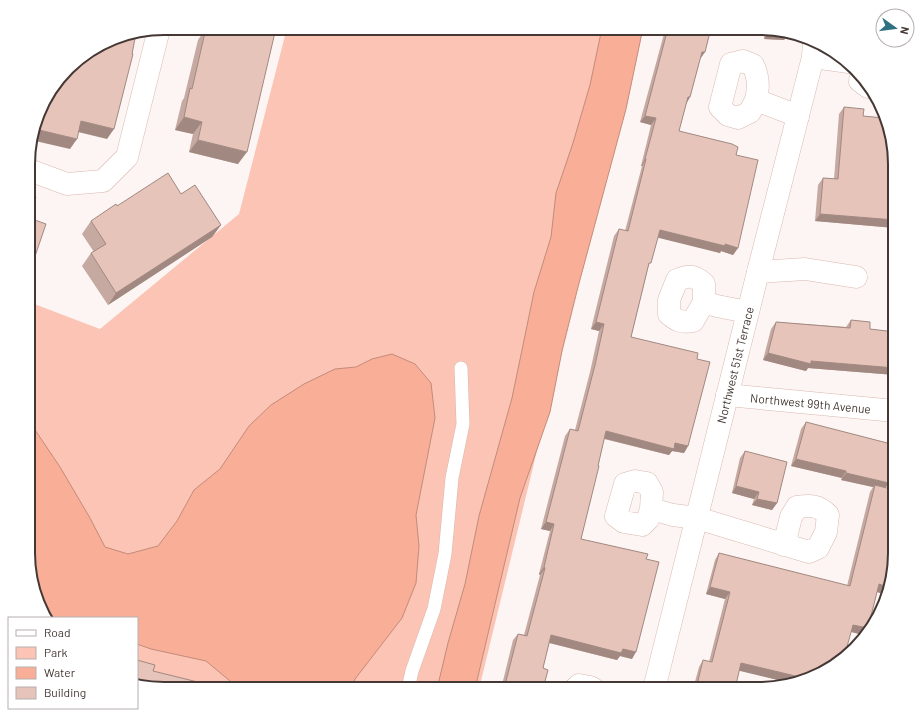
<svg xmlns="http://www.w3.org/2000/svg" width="923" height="717" font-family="Barlow,sans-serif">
<rect width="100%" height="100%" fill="#fcf5f3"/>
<polygon fill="#fbc4b4" points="287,28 610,28 556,373 479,689 169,689 137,681 137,618 46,618 42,613 28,562 29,302 100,329 239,214"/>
<g fill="#f9ae98" stroke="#c38b7a">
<polygon points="602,28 643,28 626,109 578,287 562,351 550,412 520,498 475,689 437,689 448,643 465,584 479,516 512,398 534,292 551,237 556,193 573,143 590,85"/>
<polygon points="392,354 415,364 431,383 435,418 416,515 419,546 416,583 402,618 355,679 351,689 234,689 230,681 206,661 151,649 137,644 137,618 46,618 42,613 28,562 29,421 60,467 90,518 105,547 128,554 158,546 177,521 194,490 220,469 249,426 271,405 304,384 335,369 356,367 372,359"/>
</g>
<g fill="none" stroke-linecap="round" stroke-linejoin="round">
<defs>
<polyline id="lane" points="408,689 412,671 434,609 445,554 452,478 463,424 461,368"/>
<g id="street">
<polyline points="813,57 849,62"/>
<polyline points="861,77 860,81 868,87"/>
<path d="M756 100C759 88 759 77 753 65L743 61 731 64 720 107 728 115 738 118 750 112 756 100 798 116"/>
<polyline points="29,170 67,184 103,181 127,157 159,29"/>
<polyline points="758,272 805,269 856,277"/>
<path d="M704 302V284C694 275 689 275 677 280L669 300V314C677 321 682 323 693 321L704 302 717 306 747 312"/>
<path id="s1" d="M727 395 895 411"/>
<path d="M651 509 652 492 647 483 635 481 625 484 616 516 624 522 642 525 648 519 651 509 673 515 697 518 809 552 818 548 826 532 828 515C818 505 811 505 797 507L791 517 784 545"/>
<polyline points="575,689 579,685 590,687 594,689"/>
<path id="s2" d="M654 689 758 272 813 57 814 41"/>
</g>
</defs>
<use href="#lane" stroke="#dab8ae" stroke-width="14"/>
<use href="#street" stroke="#dab8ae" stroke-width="23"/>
<use href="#lane" stroke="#fff" stroke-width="13"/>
<use href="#street" stroke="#fff" stroke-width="22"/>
</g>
<g fill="#c6a9a0">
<polygon points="206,28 211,28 220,30 220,28 276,28 238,164 189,152 193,134 175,130 182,101 184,98 198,40"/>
<polygon points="666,28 711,28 705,52 700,59 690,97 686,104 679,131 736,155 738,248 733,255 721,251 720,253 658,237 648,268 631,337 697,359 688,446 684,453 672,451 669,455 604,439 581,539 646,559 632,659 620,656 617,660 549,643 543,668 543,689 501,689 513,640 518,634 524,635 540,575 539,574 550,531 541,529 565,436 570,429 575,430 590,372 599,331 591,329 614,236 619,229 625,231 642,166 641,166 651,125 640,122 665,30"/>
<polygon points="728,28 767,28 789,33 784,40 764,39 765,32"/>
<polygon points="844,107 863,116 895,164 895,228 815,221 818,185 823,178 834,179 839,114"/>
<polygon points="181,194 221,225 212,237 108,305 82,266 91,253 94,252 82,234 91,221 117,206"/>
<polygon points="851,320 870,329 895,332 895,375 808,368 806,371 763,360 771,329 776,322 846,327"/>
<polygon points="806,422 889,483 885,487 883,594 877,592 868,628 863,635 851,632 811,679 790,683 739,670 735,689 693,689 699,667 703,660 709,662 725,599 706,594 715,560 719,553 847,586 870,492 873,487 841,480 842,478 791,466 801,429"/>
<polygon points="745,451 777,503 772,510 752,505 754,499 732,493 740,458"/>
</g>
<g fill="#a18982">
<polygon points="728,28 767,28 765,32"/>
<polygon points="769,32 789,33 784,40 764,39"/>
<polygon points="702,52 705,52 700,59"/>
<polygon points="688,97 690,97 686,104"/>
<polygon points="645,116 656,118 651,125 640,122"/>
<polygon points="184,117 202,122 193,134 175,130"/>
<polygon points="81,121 114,129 107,139 74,131"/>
<polygon points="35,129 77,139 70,149 31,140"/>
<polygon points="198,140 247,152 238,164 189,152"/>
<polygon points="645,159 646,159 642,166 641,166"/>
<polygon points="820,214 895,220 895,228 815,221"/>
<polygon points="221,225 212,237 108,305 116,293"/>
<polygon points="660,230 725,244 738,248 733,255 721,251 720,253 655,237"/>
<polygon points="596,322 604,324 599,331 591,329"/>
<polygon points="768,353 811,361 895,368 895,375 808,368 806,371 763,360"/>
<polygon points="606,431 675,443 688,446 684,453 672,451 669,455 602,438"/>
<polygon points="796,459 846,471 842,478 791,466"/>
<polygon points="846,473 889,483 884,490 875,485 873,487 841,480"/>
<polygon points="736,486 759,492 754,499 732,493"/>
<polygon points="757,499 777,503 772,510 752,505"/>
<polygon points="546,522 554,524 550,531 541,529"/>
<polygon points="544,567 545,568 540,575 539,574"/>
<polygon points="879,584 888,587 883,594 874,591"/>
<polygon points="710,587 730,592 725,599 706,594"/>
<polygon points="853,625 868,628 863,635 848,631"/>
<polygon points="551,635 623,649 636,652 632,659 620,656 617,660 546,642"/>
<polygon points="741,663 808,679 790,683 736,670"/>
</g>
<g fill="#e6c4ba" stroke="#a18982">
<polygon points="206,28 211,28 225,32 226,28 276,28 247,152 198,140 202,122 184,117 190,88 192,89"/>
<polygon points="668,28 711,28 705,52 702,52 690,97 688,97 679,131 732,144 738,147 736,155 758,160 738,248 725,244 725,246 660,230 651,263 649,263 631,337 698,353 697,359 710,362 688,446 675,443 674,449 606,431 598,466 599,466 581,539 648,554 646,559 659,562 636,652 623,649 621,653 551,635 543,668 548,670 543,689 504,689 518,634 527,636 545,568 544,567 554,524 546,522 570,429 578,431 595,365 604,324 596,322 619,229 628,231 646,159 645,159 656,118 645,116"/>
<polygon points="769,29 789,33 769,32"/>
<polygon points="136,33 132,54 133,54 114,129 81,121 77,139 35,129 46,96 75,62 120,35"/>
<polygon points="844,107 864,109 863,116 884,118 895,164 895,220 820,214 823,178 838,179"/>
<polygon points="168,173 181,194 195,185 221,225 116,293 91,253 106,244 91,221 116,204 117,206"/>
<polygon points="29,195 36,197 29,218"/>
<polygon points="29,218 46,224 31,268 29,268"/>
<polygon points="851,320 870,322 870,329 895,332 895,368 811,361 811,364 768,353 776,322 850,328"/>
<polygon points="806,422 895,445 895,458 889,483 846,473 846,471 796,459"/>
<polygon points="745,451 787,462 777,503 757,499 759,492 736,486"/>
<polygon points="875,485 895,490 895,559 888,587 879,584 868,628 853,625 845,654 811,679 808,679 741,663 735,689 696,689 703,660 712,662 730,592 710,587 719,553 850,586"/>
<polygon points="137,660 155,665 153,671 218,687 218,689 156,689 137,684"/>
</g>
<g text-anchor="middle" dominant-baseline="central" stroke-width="3" stroke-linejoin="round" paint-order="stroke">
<g font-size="12" fill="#453834" stroke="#fff">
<text stroke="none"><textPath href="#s2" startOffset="334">Northwest 51st Terrace</textPath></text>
<text stroke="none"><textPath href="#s1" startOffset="84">Northwest 99th Avenue</textPath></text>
</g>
</g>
<path d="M0 0H923V717H0ZM164 35H759A129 129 0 0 1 888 164V553A129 129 0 0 1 759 682H164A129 129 0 0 1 35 553V164A129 129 0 0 1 164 35Z" fill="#fff" fill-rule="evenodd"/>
<path fill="none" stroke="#453834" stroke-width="2" d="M164 35H759A129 129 0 0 1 888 164V553A129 129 0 0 1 759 682H164A129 129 0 0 1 35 553V164A129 129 0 0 1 164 35Z"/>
<rect x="8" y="617" width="130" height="92" fill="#ffffff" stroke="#b5afae"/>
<rect x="16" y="630" width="20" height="6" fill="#ffffff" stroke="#b5afae"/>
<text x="44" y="637" font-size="12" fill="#453834">Road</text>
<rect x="16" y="647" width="20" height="12" fill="#fbc4b4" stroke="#b5afae"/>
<text x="44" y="657" font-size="12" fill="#453834">Park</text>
<rect x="16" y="667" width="20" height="12" fill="#f9ae98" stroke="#b5afae"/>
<text x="44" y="677" font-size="12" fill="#453834">Water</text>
<rect x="16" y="687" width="20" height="12" fill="#e6c4ba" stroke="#b5afae"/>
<text x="44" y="697" font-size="12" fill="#453834">Building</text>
<g transform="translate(895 28) rotate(104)"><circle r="19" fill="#ffffff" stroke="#b5afae"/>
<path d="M0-3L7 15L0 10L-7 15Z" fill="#2e7182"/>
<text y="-6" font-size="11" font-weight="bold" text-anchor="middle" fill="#453834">N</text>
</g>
</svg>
